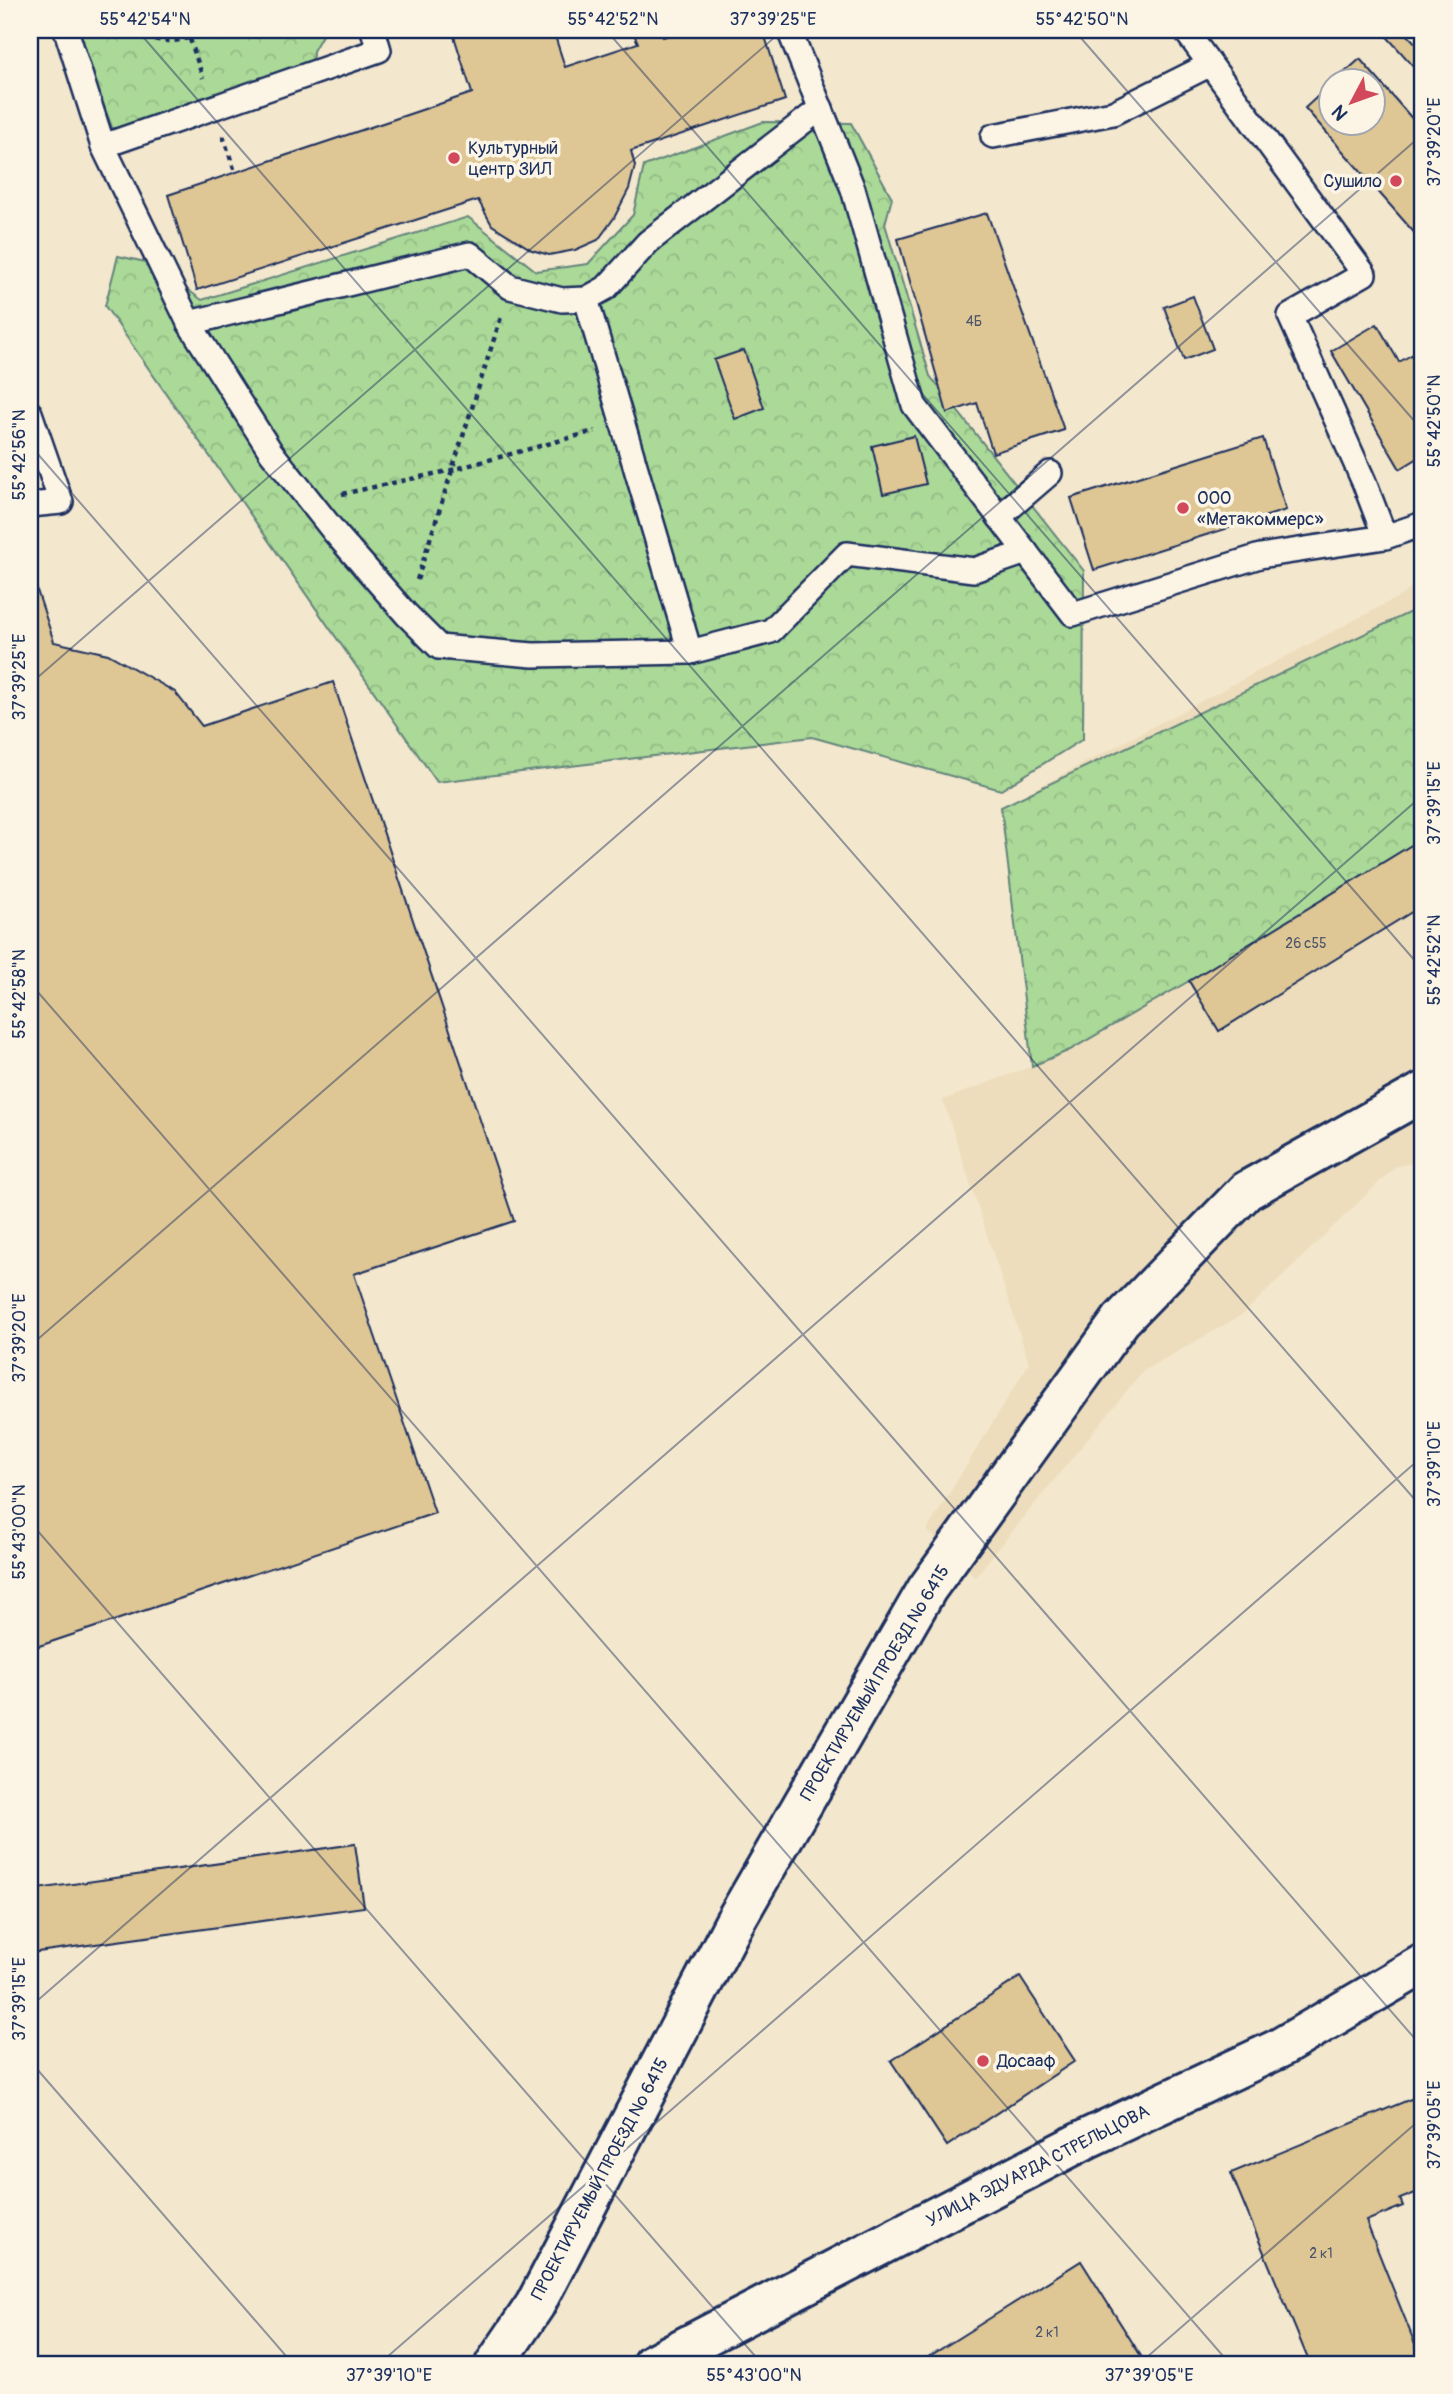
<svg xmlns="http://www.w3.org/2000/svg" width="1453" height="2394" font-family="Pangolin,sans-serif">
<defs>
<pattern id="forest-crowns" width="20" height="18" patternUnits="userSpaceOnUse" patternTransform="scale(1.75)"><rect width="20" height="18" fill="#abd998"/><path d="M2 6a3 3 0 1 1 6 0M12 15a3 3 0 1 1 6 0" fill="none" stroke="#93bb85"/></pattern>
</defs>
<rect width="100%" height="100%" fill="#f3e7cd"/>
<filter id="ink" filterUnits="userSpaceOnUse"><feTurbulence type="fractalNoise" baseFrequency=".0143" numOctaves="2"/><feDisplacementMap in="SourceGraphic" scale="14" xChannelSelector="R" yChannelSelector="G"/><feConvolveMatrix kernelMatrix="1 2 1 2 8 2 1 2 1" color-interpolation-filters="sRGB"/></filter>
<g filter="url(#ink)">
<polygon fill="#edddbc" points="1423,577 1423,1161 1396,1166 1242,1315 1143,1371 975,1577 927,1530 1029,1363 943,1100 1032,1066 1001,807 1404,594"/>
<g fill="url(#forest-crowns)" stroke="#63847b" stroke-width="2">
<polygon points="76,30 325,30 313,51 312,74 117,141"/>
<polygon points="763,122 851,123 892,198 885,224 930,376 1084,571 1083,739 1001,790 812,737 437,782 105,306 118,256 150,263 202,300 468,217 536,271 588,264 633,215 644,166"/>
<polygon points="1423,606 1423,838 1189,981 1070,1050 1032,1066 1001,807"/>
</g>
<g fill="#dec695" stroke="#1b2f5e" stroke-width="2">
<polygon points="452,30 553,30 565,67 638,43 634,34 646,30 661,30 663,37 686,30 763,30 785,100 631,151 635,166 629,189 614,218 598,240 575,250 549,255 532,250 492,225 478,200 197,290 168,195 472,93"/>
<polygon points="1381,30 1403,30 1423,51 1423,77"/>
<polygon points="1360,59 1423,131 1423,232 1418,237 1305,108 1330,85 1330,122 1372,122 1372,80 1336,80"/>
<polygon points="987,213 1064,430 993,453 977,403 947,413 898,239"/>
<polygon points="1193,296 1213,349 1184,360 1164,307"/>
<polygon points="1377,324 1399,362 1420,350 1423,355 1423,455 1400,469 1331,351"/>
<polygon points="744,350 764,408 735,419 714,360"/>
<polygon points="914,436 926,484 883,494 872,446"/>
<polygon points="1263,438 1286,510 1094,570 1071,498"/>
<polygon points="30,569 54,642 108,654 175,692 202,726 333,682 514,1221 354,1274 435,1513 30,1649"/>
<polygon points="1423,838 1423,905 1219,1031 1189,981"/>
<polygon points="355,1844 364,1907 30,1953 30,1890"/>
<polygon points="1020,1977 1075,2061 947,2146 891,2061"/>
<polygon points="1423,2094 1423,2190 1400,2199 1403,2206 1366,2221 1423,2364 1310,2364 1231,2173"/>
<polygon points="1081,2261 1146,2364 917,2364 1003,2310"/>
</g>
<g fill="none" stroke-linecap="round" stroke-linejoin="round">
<defs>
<g id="service">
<polyline points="66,30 103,146 189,323 271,452 336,534 406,614 439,647 533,655 690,652 771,631 847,554 974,570 1026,552"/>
<polyline points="789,30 853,189 914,405 1073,614 1260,556 1385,537 1423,524"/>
<polyline points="1185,30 1364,274 1290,316 1364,482 1385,537"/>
<polyline points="993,136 1113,113 1209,65"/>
<polyline points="103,146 379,50 373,30"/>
<polyline points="586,299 690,652"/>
<polyline points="189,323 470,254 510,287 562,300 586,299 606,288 648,242 821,108"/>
<polyline points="30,413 61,502 30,505"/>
<polyline points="999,517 1050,473"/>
</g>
<g id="minor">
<polyline points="495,2364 535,2305 734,1923 927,1589 1121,1320 1246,1191 1423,1092"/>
<polyline points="652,2364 1090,2137 1278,2049 1423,1964"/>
</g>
</defs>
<use href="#service" stroke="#1b2f5e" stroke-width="28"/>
<use href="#minor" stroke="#1b2f5e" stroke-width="44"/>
<g stroke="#1b2f5e" stroke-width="4.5" stroke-dasharray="5 5" stroke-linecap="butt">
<path d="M137 30C158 47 185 42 207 30"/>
<polyline points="190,39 203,78"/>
<polyline points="223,136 235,172"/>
<polyline points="342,494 452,470 595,431"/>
<polyline points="417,580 502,314"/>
</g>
<use href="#service" stroke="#fcf5e5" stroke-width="23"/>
<use href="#minor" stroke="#fcf5e5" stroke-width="38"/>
</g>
</g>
<path fill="none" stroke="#1b2f5e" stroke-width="2" stroke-opacity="0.45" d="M137 30 1423 1509M606 30 1423 970M1074 30 1423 431M30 445 1423 2048M30 684 783 30M30 983 1230 2364M30 1346 1423 134M30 1522 762 2364M30 2007 1423 795M30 2061 293 2364M379 2364 1423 1456M1139 2364 1423 2117"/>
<g fill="#d1495b" stroke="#fcf5e5" stroke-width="2.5">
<circle cx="454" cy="158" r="7"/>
<circle cx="1396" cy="181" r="7"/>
<circle cx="1183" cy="508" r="7"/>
<circle cx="983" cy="2061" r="7"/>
</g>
<g text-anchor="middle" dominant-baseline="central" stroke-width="7" stroke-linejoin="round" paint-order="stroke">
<g font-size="14" fill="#4c556c">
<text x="974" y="321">4Б</text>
<text x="1306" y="943">26 с55</text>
<text x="1321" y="2253">2 к1</text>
<text x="1047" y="2332">2 к1</text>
</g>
<g font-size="18" fill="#1b2f5e" stroke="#fcf5e5" text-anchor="start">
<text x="468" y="148">Культурный<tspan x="468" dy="21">центр ЗИЛ</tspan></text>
<text x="1382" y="181" text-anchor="end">Сушило</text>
<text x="1197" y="498">ООО<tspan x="1197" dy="21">«Метакоммерс»</tspan></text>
<text x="997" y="2061">Досааф</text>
</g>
<g font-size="18" fill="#1b2f5e" stroke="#fcf5e5">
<text transform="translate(875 1683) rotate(-59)">ПРОЕКТИРУЕМЫЙ ПРОЕЗД № 6415</text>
<text transform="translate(1038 2166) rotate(-27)">УЛИЦА ЭДУАРДА СТРЕЛЬЦОВА</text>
<text transform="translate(600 2179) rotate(-62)">ПРОЕКТИРУЕМЫЙ ПРОЕЗД № 6415</text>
</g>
</g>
<rect width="1453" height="2394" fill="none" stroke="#fcf5e5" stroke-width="77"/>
<g transform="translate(1352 102) rotate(229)"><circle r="33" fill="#fcf5e5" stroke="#a2a6af" stroke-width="2"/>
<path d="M0-5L12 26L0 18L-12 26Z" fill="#d1495b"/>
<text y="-10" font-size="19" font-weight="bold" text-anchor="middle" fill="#1b2f5e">N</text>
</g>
<rect x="38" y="38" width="1376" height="2318" fill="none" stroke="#1b2f5e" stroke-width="2.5"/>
<g font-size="18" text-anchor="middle" fill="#1b2f5e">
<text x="145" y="25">55°42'54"N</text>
<text x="613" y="25">55°42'52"N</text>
<text x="773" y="25">37°39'25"E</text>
<text x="1082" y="25">55°42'50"N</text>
<text transform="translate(1434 142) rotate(-90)" y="6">37°39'20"E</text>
<text transform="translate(1434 421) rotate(-90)" y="6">55°42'50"N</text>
<text transform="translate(19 455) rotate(-90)" y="6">55°42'56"N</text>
<text transform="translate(19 677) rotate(-90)" y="6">37°39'25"E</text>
<text transform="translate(1434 803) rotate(-90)" y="6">37°39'15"E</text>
<text transform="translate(1434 960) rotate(-90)" y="6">55°42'52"N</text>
<text transform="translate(19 994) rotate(-90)" y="6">55°42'58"N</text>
<text transform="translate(19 1338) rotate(-90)" y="6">37°39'20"E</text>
<text transform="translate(1434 1464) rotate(-90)" y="6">37°39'10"E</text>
<text transform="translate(19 1532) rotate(-90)" y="6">55°43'00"N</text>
<text transform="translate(19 1999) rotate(-90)" y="6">37°39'15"E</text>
<text transform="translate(1434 2125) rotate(-90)" y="6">37°39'05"E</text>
<text x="389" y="2381">37°39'10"E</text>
<text x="754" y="2381">55°43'00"N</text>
<text x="1149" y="2381">37°39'05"E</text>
</g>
</svg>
